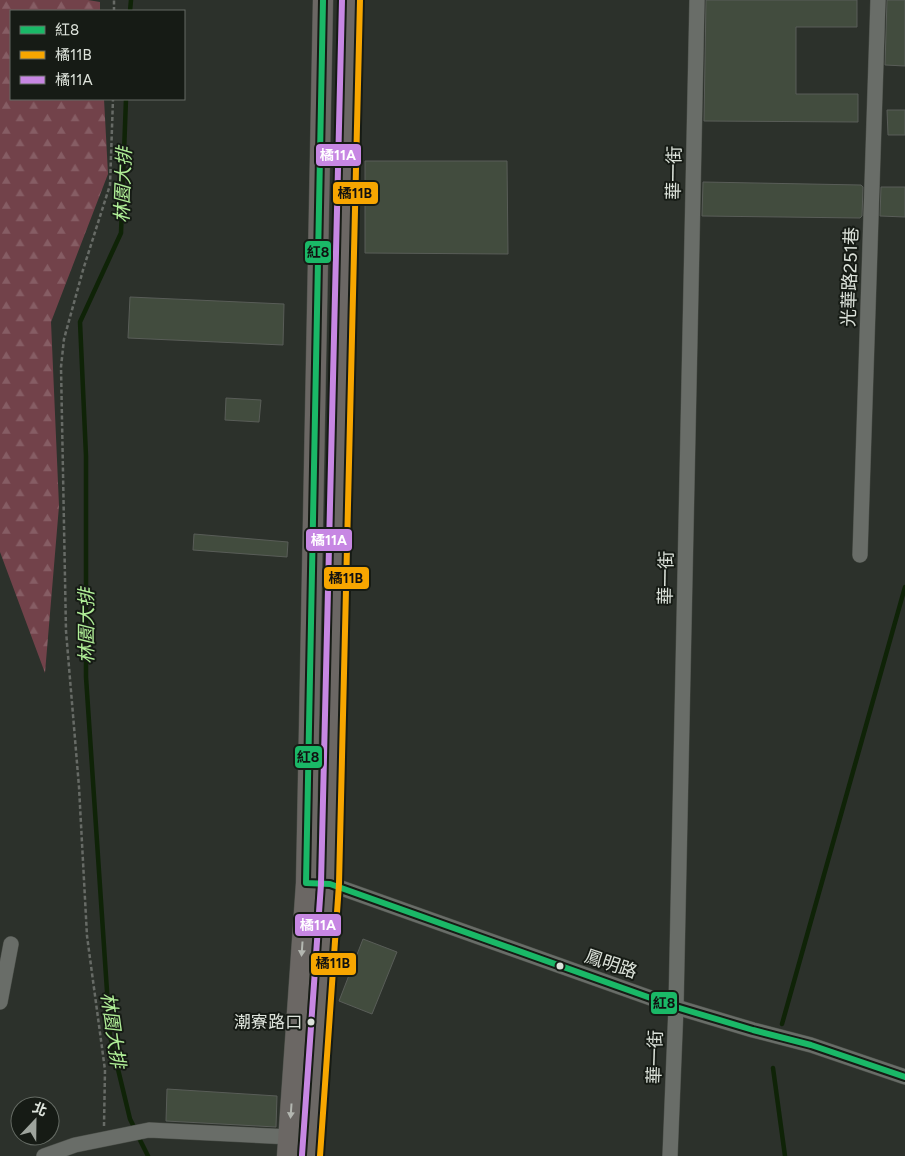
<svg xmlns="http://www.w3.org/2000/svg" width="905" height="1156" font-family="Figtree,'Noto Sans TC',sans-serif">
<defs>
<pattern id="forest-firs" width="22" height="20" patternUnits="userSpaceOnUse" patternTransform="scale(1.25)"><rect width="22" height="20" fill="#72424a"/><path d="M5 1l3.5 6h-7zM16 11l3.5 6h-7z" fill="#865d64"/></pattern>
</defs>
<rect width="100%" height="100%" fill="#2c312b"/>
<polygon fill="url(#forest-firs)" points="0,0 88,0 100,2 100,11 11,11 11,99 104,99 108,174 51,322 59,506 45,673 0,552"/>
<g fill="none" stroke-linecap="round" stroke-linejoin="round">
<g stroke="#0f2307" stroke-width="4.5">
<polyline points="130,11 131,0"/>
<polyline points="126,99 121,233 80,322 86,456 86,677 110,1036 130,1119 135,1129"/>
<polyline points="782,1024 905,587"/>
<polyline points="773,1068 785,1156"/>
<polyline points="138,1136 148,1156"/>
</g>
</g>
<g fill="#424c3e" stroke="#595d58">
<polygon points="706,0 857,0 857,27 796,27 796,94 858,94 858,122 704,121"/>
<polygon points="887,0 905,0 905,66 885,65"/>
<polygon points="887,110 905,110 905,135 888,135"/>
<polygon points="365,161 507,161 508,254 365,253"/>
<polygon points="703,182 861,185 863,187 862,216 860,218 702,216"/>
<polygon points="881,187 905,187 905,217 880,216"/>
<polygon points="130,297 284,304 283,345 128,338"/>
<polygon points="226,398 261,400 259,422 225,420"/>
<polygon points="194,534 288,542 287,557 193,550"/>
<polygon points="363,939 397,952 372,1014 339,1001"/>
<polygon points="167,1089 277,1096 276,1127 166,1121"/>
</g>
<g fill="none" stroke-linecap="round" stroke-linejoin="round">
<defs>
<g id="minor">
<polyline points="860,555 878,0"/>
<polyline points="306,883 330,884 676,1007 753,1030 811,1045 905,1077"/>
<polyline points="0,1002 11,944"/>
<polyline points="44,1156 75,1145 149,1130 312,1138"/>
<polyline points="670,1156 676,1007 697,0"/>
</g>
<g id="major">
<polyline points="287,1156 306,883 323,0"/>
<polyline points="311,1156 330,884 351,0"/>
</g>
</defs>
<use href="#minor" stroke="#494d47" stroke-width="16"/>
<use href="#major" stroke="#494d47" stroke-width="21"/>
<g stroke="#676b66" stroke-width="2.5" stroke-dasharray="4 2.5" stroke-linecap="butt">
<polyline points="114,11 114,0"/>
<polyline points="104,1126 105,1070 87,936 79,787 66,631 61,367 64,339 83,270 110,185 113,99"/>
</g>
<use href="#minor" stroke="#696d68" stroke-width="15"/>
<use href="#major" stroke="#6b6764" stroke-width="20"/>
<defs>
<polyline id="bus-1" points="323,0 306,883 330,884 676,1007 753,1030 811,1045 905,1077"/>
<polyline id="bus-2" points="320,1156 339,884 360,0"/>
<polyline id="bus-3" points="302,1155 321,884 342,0"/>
</defs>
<use href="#bus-1" stroke="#161b15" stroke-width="10"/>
<use href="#bus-2" stroke="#161b15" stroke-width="10"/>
<use href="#bus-3" stroke="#161b15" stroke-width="10"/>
<use href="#bus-1" stroke="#1ab867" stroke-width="6"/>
<use href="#bus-2" stroke="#f7a600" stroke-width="6"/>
<use href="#bus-3" stroke="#c787e3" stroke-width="6"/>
</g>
<defs><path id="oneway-solid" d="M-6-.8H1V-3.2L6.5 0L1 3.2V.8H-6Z" transform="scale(1.25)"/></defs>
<g fill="#b4b7b1">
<use href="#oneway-solid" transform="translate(302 949) rotate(94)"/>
<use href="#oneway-solid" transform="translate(291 1111) rotate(94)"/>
</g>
<g fill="#dce2da" stroke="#161b15" stroke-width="2">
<circle cx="560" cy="966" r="4.5"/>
<circle cx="311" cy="1022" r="4.5"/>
</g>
<g text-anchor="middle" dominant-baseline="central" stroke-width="4" stroke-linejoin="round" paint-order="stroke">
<g font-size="17" fill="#dce2da" stroke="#161b15" text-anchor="end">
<text x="302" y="1022">潮寮路口</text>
</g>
<g font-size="18" fill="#dce2da" stroke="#161b15">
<text transform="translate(674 173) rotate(-89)">華一街</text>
<text transform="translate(850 277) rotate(-88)">光華路251巷</text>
<text transform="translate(666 578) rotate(-89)">華一街</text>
<text transform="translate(611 964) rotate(19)">鳳明路</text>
<text transform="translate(655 1057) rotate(-88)">華一街</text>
</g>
<g font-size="19" font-style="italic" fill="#b0ee97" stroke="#161b15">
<text transform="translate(123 185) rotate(-88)">林園大排</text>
<text transform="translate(86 626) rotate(-90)">林園大排</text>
<text transform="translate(113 1030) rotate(82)">林園大排</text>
</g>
</g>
<g stroke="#161b15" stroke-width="2">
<rect x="315" y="143" width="47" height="24" rx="5" fill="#c787e3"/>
<rect x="332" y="181" width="47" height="24" rx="5" fill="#f7a600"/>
<rect x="304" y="240" width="28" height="24" rx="5" fill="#1ab867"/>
<rect x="305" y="528" width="48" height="24" rx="5" fill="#c787e3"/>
<rect x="323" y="566" width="47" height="24" rx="5" fill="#f7a600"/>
<rect x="294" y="745" width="29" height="24" rx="5" fill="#1ab867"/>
<rect x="294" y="913" width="48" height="24" rx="5" fill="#c787e3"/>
<rect x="310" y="952" width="47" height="24" rx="5" fill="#f7a600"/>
<rect x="650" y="991" width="28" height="24" rx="5" fill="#1ab867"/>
</g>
<g font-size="14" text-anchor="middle" font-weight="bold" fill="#fff">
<text x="338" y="160">橘11A</text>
<text x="329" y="545">橘11A</text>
<text x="318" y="930">橘11A</text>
</g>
<g font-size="14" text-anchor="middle" font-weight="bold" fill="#111">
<text x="355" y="198">橘11B</text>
<text x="318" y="257">紅8</text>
<text x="346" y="583">橘11B</text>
<text x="308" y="762">紅8</text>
<text x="333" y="968">橘11B</text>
<text x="664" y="1008">紅8</text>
</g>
<rect x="10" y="10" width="175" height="90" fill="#161b15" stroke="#656b64"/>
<rect x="20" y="26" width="25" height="8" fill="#1ab867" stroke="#656b64"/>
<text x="55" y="35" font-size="15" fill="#dce2da">紅8</text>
<rect x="20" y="51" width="25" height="8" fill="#f7a600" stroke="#656b64"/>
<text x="55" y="60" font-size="15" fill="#dce2da">橘11B</text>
<rect x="20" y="76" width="25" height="8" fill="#c787e3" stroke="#656b64"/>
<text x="55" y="85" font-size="15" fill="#dce2da">橘11A</text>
<g transform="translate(35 1121) rotate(22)"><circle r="24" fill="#161b15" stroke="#656b64"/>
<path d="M0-4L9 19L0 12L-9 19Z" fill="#9ea49d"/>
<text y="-8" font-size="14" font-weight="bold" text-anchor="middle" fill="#dce2da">北</text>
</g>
</svg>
